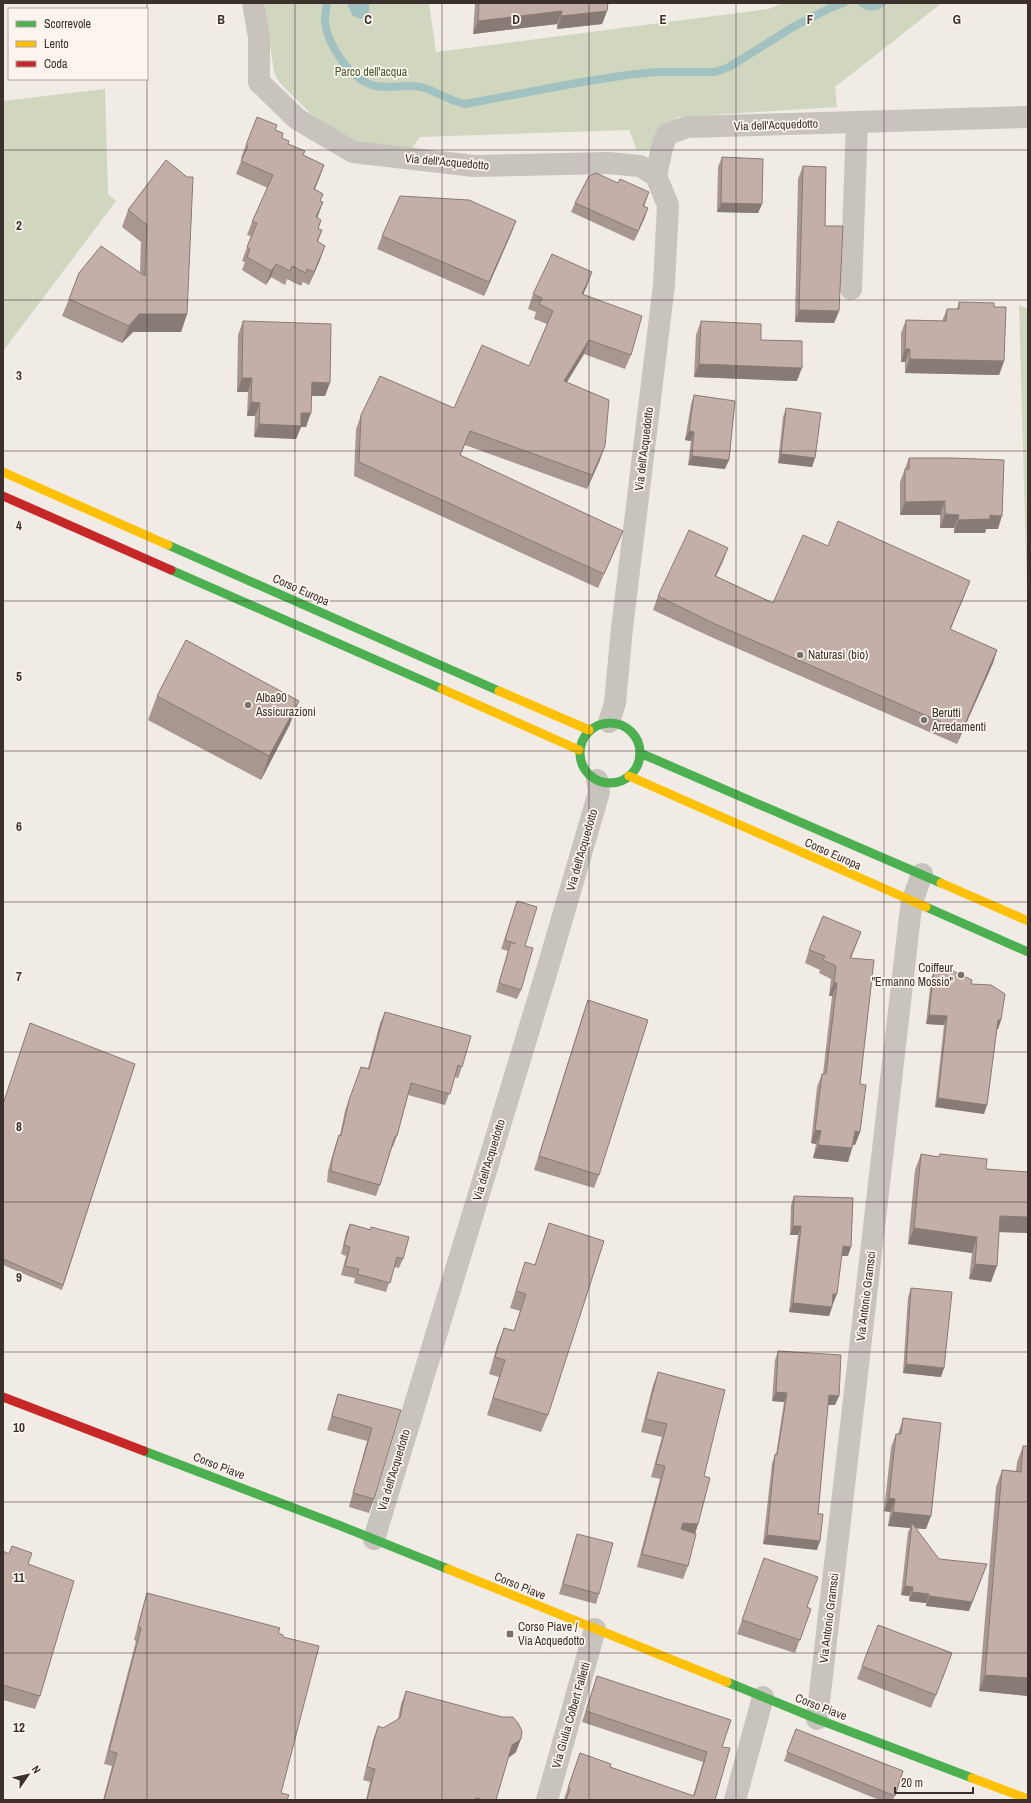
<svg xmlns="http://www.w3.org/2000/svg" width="1031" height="1803" font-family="'Archivo Narrow',sans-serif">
<rect width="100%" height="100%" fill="#f0ebe5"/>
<g fill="#d1d6bf">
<polygon points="264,3 429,3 436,52 768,9 784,3 942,3 835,87 837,107 679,117 659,127 653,149 637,150 629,130 420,137 409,152 365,148 315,118 279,82 274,72"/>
<polygon points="105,89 108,194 116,201 3,351 3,101"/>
<polygon points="1019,305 1028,309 1028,629"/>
</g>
<g fill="#a1c2c1">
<polygon points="347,3 369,3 369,16 360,19 352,15"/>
<path d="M856 3H887C878 13 865 13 856 3Z"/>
</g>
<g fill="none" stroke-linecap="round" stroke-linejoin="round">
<path stroke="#a1c2c1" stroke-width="8" d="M327 3C326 9 325 16 325 21 327 45 351 81 376 86 392 89 409 83 425 88 439 93 450 101 465 104L582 82 627 75 657 72H715L729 67 793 27 830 8 844 3"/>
<g stroke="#c9c3be" stroke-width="22">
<polyline points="253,3 259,37 259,82 297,119 353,152 474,166 609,163 640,166 656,176 668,205 664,285 622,628 615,703 609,722"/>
<polyline points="656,176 662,148 667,134 687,127 1028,117"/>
<polyline points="851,289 857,122"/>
<polyline points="374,1539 548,967 599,792 597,780"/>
<polyline points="817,1719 910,916 912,902 922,874"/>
<polyline points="547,1800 595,1629"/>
<polyline points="735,1800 763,1697"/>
</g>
<g stroke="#4caf50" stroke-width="9">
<polyline points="168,545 499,691"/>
<polyline points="171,570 442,689"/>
<circle cx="610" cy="753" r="30"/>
<polyline points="640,753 941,883"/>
<polyline points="926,907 1028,952"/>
<polyline points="144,1451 341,1526 448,1569"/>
<polyline points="727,1682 817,1719 972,1778"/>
</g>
<g stroke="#ffc107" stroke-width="9">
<polyline points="3,472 168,545"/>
<polyline points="442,689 579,750"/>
<polyline points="499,691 589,730"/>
<polyline points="629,776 926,907"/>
<polyline points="941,883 1028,921"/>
<polyline points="448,1569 727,1682"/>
<polyline points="972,1778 1028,1799"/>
</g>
<g stroke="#c62828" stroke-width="9">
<polyline points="3,496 171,570"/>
<polyline points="3,1397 144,1451"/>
</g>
</g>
<g fill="#a89690">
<polygon points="475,3 608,3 607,11 602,24 557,29 557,24 473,34"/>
<polygon points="275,130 282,138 288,144 303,155 324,165 315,189 323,194 320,201 317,218 318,229 322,230 318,242 320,260 309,285 303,282 301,286 287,279 285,285 271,277 266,285 242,270 245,262 242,261 251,236 247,235 252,222 268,188 236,174 242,159 241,158 246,145"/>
<polygon points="722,157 762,204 758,213 717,212 718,167"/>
<polygon points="166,160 187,314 181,332 133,332 122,343 62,316 69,299 140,273 141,242 122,227 128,210"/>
<polygon points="803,166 825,226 839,311 834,323 795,322 798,179"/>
<polygon points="646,201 644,207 645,217 634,241 571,212 575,203"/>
<polygon points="516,221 511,234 484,296 377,249 382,236"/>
<polygon points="587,286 583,294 631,355 625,369 584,354 567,382 600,460 587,489 465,445 460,456 617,545 598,588 354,476 356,429 361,415 454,408 529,366 547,324 534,319 536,312 528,309 533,294"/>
<polygon points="959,302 994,307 1004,361 999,375 905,373 905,362 901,362 901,333 906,320 942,321 947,309 957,309"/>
<polygon points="243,321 325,396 312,396 306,427 301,427 296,439 254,437 255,416 247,416 248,392 237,392 238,335"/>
<polygon points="701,321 761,340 797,381 694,377 696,335"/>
<polygon points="694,395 725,469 688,465 691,441 685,440 691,404"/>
<polygon points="786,408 815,458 812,467 778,463 783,417"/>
<polygon points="909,458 998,529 986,529 985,533 954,533 954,528 940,528 940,515 900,515 900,482"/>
<polygon points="828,546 965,594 950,630 997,650 993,663 957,744 711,637 653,610 658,596 723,561 716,576 773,603"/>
<polygon points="157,696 290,724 261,780 148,720"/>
<polygon points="517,901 525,946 521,990 517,999 496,992 508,951 501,949"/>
<polygon points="861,932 851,958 860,1084 860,1132 855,1145 853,1145 848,1162 813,1158 816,1144 811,1143 817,1087 822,1074 823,1074 832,996 829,996 831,979 819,973 820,970 805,963 809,950"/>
<polygon points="934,970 971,984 1001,1020 998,1029 997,1029 984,1114 935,1107 944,1025 926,1024 931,979"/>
<polygon points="588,1000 599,1175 594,1188 534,1170 583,1014"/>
<polygon points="385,1012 462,1067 458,1078 455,1077 445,1105 408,1095 397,1136 393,1147 392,1147 380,1185 376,1196 327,1182 328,1171 335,1146 339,1135 340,1135 345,1111 361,1067 368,1068 380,1023"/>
<polygon points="135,1064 62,1290 3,1265 3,1103"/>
<polygon points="921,1154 939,1157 940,1154 986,1169 999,1232 991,1282 969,1279 972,1253 908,1244 915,1170"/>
<polygon points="794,1196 848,1256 841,1256 833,1304 832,1304 832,1307 829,1316 789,1312 798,1235 790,1235 791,1205"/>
<polygon points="549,1223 548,1415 541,1432 487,1415 499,1377 489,1374 497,1346 504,1328 514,1330 520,1311 510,1308 525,1262 535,1265"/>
<polygon points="350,1224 370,1230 371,1227 403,1259 399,1268 394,1267 386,1292 354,1283 355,1278 341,1275 346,1256 341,1254 346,1233"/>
<polygon points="911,1288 941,1377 903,1373 908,1297"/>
<polygon points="778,1351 839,1396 835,1405 828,1405 818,1514 817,1550 763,1544 772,1464 775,1454 776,1455 784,1402 772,1401 775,1360"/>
<polygon points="658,1372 704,1476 698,1524 695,1534 688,1566 683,1579 637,1567 660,1479 651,1477 662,1437 641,1432 653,1385"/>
<polygon points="338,1394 401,1410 374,1499 369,1513 349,1507 367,1441 327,1430 334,1407"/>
<polygon points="903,1418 926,1529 915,1528 969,1611 926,1606 926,1603 909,1601 909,1596 901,1595 908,1532 910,1528 888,1526 890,1512 884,1511 891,1447 896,1434 898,1434"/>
<polygon points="1023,1446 1028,1446 1028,1696 979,1691 996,1487 1002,1470 1016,1471 1017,1462"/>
<polygon points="577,1534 599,1594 596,1604 559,1594 574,1543"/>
<polygon points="3,1551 28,1564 40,1696 35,1709 3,1700"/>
<polygon points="764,1558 807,1607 811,1609 795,1653 737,1634"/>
<polygon points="147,1593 278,1633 283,1637 281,1793 287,1800 103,1800 112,1766 104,1764 136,1641 134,1640 143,1606"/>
<polygon points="862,1666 947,1667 931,1708 857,1679"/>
<polygon points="597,1676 722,1747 715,1800 566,1800 564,1799 580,1753 610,1767 693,1796 703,1762 582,1722"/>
<polygon points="406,1691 516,1752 508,1758 496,1800 366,1800 370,1782 363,1780 373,1740 378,1726 383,1728 398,1719 401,1704"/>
<polygon points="796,1729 903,1771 893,1800 879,1800 784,1761"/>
</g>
<g fill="#887a75">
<polygon points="562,11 557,24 473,34 478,21"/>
<polygon points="607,11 602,24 557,29 561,16"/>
<polygon points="324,165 319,179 309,202 314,189"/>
<polygon points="649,192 646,201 639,215 643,206"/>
<polygon points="323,202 318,216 312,231 316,217"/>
<polygon points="721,203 762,204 758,213 717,212"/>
<polygon points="648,208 645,217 634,241 638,231"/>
<polygon points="516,221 511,234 484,296 489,282"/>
<polygon points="325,246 320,260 309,285 314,272"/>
<polygon points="276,264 271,277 266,285 271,271"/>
<polygon points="592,272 587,286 577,308 582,294"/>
<polygon points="799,310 839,311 834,323 795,322"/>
<polygon points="139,314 187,314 181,332 133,332 122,343 129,326"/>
<polygon points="589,340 584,354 559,395 564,381"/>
<polygon points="905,349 910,349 905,362 901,362"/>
<polygon points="910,359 1004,361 999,375 905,373"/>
<polygon points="699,364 802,368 797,381 694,377"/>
<polygon points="242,378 252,378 248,392 237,392"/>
<polygon points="312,382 330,383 325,396 307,396"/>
<polygon points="251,402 260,403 255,416 247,416"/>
<polygon points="301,413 311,413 306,427 301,427 296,439 254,437 259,424"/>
<polygon points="689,431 694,432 691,441 685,440"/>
<polygon points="605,446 600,460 587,489 592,475"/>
<polygon points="781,454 815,458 812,467 778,463"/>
<polygon points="692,456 729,460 725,469 688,465"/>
<polygon points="945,501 940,515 900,515 905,502"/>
<polygon points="945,514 959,515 954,528 940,528"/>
<polygon points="990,515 1002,516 998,529 986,529 985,533 954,533 958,520"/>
<polygon points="728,548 723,561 710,589 715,576"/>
<polygon points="970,581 965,594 945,643 950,629"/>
<polygon points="997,650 993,663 957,744 962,731"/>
<polygon points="299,701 290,724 261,780 269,756"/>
<polygon points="861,932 856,945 845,972 850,958"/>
<polygon points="834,983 837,983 832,996 829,996"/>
<polygon points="929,1015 947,1016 944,1025 926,1024"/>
<polygon points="998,1020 1001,1020 998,1029 995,1029"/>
<polygon points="938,1098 987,1105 984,1114 935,1107"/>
<polygon points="815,1130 821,1131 816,1144 811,1143"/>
<polygon points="855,1131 860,1132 855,1145 850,1144"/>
<polygon points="818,1145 852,1148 848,1162 813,1158"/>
<polygon points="1000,1216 1028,1217 1028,1233 995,1232"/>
<polygon points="793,1226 801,1226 798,1235 790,1235"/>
<polygon points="914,1228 977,1237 972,1253 908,1244"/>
<polygon points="843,1246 851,1247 848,1256 839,1256"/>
<polygon points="975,1264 997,1266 991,1282 969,1279"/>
<polygon points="833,1294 837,1294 833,1304 830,1303"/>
<polygon points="793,1303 832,1307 829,1316 789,1312"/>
<polygon points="906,1364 944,1368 941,1377 903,1373"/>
<polygon points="776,1392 787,1393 784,1402 772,1401"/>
<polygon points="829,1395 839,1396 835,1405 826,1405"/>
<polygon points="889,1498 895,1499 890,1512 884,1511"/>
<polygon points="893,1512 931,1516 926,1529 911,1528 912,1523 910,1528 888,1526"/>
<polygon points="683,1523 698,1524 694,1537 678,1536"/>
<polygon points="767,1535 820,1541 817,1550 763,1544"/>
<polygon points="987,1564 969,1611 926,1606 929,1596"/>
<polygon points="905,1586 913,1587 909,1596 901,1595"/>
<polygon points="912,1592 929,1594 926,1603 909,1601"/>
<polygon points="985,1675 1028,1678 1028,1696 979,1691"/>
<polygon points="521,1739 516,1752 507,1759 512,1745"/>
</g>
<g fill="#c3afa7" stroke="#887a75">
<polygon points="479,3 608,3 607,11 561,16 562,11 478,21"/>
<polygon points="257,117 277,125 275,130 283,133 282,138 289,141 288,144 305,151 303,155 324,165 314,189 323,194 320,201 323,202 316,217 321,220 318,229 322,230 317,241 325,246 314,272 307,269 306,273 292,266 290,271 276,264 271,271 247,257 250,249 247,247 257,223 252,222 273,175 241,161 248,146 246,145"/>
<polygon points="722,157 763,159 762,204 721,203"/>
<polygon points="166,160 187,177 193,177 187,314 139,314 129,326 69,299 79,273 101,246 145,276 147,225 128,210"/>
<polygon points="803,166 826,167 825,226 843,226 839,311 799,310"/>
<polygon points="596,173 618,183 620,179 649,192 643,206 648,208 638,231 575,203 589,176"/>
<polygon points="400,196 469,200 516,221 489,282 382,236"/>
<polygon points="552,254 592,272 582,294 642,316 631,355 589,340 564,381 609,400 605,446 592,475 470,431 460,455 623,531 604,574 359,462 361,415 380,376 454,408 482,345 529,366 553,311 539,304 542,298 533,294"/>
<polygon points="959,302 994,303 994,307 1006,307 1004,361 910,359 910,349 905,349 906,320 946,321 947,309 959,309"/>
<polygon points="243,321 331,324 330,383 312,382 311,413 301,413 301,426 259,424 260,403 251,402 252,378 242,378"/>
<polygon points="701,321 761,324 761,340 802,341 802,368 699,364"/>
<polygon points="694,395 735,401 729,460 692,456 694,432 689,431"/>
<polygon points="786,408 821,413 815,458 781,454"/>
<polygon points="909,458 952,458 1004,460 1002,516 990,515 990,519 958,520 959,515 945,514 945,501 905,502 905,469 909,469"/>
<polygon points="838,521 970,581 950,629 997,650 962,731 715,624 658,596 689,530 728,548 715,576 773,603 803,535 828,546"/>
<polygon points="186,640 299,701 269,756 157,696"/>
<polygon points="517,901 537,907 525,946 533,948 521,990 499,983 511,942 516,944 505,940"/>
<polygon points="823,916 861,932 850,958 874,960 860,1084 866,1085 860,1132 855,1131 852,1148 818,1145 821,1131 815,1130 822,1074 826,1074 837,983 834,983 836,966 823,960 825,956 809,950"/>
<polygon points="934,970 953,971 972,980 971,984 991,985 1005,994 1001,1020 998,1020 987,1105 938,1098 947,1016 929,1015"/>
<polygon points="588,1000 648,1020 599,1175 539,1156"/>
<polygon points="385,1012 471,1036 462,1067 458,1065 450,1094 411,1083 397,1136 395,1136 380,1185 331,1171 332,1160 339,1135 341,1136 349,1100 361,1067 369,1069"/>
<polygon points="30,1023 135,1064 63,1285 3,1259 3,1104"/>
<polygon points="921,1154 939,1157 940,1154 987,1159 986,1169 1028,1172 1028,1217 1000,1216 997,1266 975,1264 977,1237 914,1228"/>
<polygon points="794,1196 853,1198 851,1247 843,1246 837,1294 833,1294 832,1307 793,1303 801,1226 793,1226"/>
<polygon points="549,1223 604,1241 548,1415 493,1398 505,1360 495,1357 504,1328 514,1331 526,1294 516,1291 525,1262 535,1265"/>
<polygon points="350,1224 371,1230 371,1227 409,1237 403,1259 397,1257 390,1283 357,1274 359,1269 345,1266 350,1247 344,1245"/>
<polygon points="911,1288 952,1292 944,1368 906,1364"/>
<polygon points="778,1351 841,1355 839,1396 829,1395 818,1514 823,1514 820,1541 767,1535 775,1454 777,1455 787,1393 776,1392"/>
<polygon points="658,1372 725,1390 704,1476 710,1478 698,1524 683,1523 681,1529 696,1534 688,1566 642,1554 665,1466 656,1464 667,1424 646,1419"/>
<polygon points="338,1394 401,1410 374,1499 353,1493 372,1428 332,1416"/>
<polygon points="903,1418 941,1423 931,1516 893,1512 895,1499 889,1498 896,1434 901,1434"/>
<polygon points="1023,1446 1028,1446 1028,1678 985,1675 1002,1470 1021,1472"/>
<polygon points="912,1523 939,1559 987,1564 972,1602 929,1596 929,1594 912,1592 913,1587 905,1586"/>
<polygon points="577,1534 613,1543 599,1594 563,1584"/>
<polygon points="12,1546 32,1553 28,1564 74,1581 40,1696 3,1685 3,1551 9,1554"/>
<polygon points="764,1558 818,1577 807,1607 811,1609 800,1640 742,1620"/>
<polygon points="147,1593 280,1628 278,1633 283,1635 283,1637 319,1646 281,1793 289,1795 287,1800 104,1800 117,1753 109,1751 141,1628 138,1627"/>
<polygon points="878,1625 952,1653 936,1695 862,1666"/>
<polygon points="597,1676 731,1720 722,1747 730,1748 715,1800 566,1800 570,1789 568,1788 580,1753 611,1764 610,1767 694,1796 707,1752 586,1711"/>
<polygon points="406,1691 502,1717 513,1717 518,1723 522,1731 521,1739 512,1745 496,1800 483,1800 476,1798 475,1800 367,1800 375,1769 367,1767 378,1726 383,1728 400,1718"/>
<polygon points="796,1729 903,1771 895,1796 787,1752"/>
</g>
<path fill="none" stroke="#3b302b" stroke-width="1" stroke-opacity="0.55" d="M147 3V1800M295 3V1800M442 3V1800M589 3V1800M736 3V1800M884 3V1800M3 150H1028M3 300H1028M3 451H1028M3 601H1028M3 751H1028M3 902H1028M3 1052H1028M3 1202H1028M3 1352H1028M3 1502H1028M3 1653H1028"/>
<g fill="#7a716c" stroke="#fbf5ee" stroke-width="1.5">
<circle cx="800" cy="655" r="4"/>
<circle cx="248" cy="705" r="4"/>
<circle cx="924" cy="720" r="4"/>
<circle cx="961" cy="975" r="4"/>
<rect x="506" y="1630" width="8" height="8" rx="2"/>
</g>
<g text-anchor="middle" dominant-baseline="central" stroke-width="3.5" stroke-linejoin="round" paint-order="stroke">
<g font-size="12" fill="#4a5a2e" stroke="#fbf5ee">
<text x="371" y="72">Parco dell'acqua</text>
</g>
<g font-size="12" fill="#3b302b" stroke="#fbf5ee">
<text transform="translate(776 125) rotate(-2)">Via dell'Acquedotto</text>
<text transform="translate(447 162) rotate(5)">Via dell'Acquedotto</text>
<text transform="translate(644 449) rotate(-83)">Via dell'Acquedotto</text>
<text transform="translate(301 590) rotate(24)">Corso Europa</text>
<text transform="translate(582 850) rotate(-74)">Via dell'Acquedotto</text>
<text transform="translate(833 854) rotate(24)">Corso Europa</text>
<text transform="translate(489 1160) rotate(-73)">Via dell'Acquedotto</text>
<text transform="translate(866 1296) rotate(-83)">Via Antonio Gramsci</text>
<text transform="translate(219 1466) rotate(21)">Corso Piave</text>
<text transform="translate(394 1470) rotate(-73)">Via dell'Acquedotto</text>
<text transform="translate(520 1586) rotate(22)">Corso Piave</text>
<text transform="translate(829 1618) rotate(-83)">Via Antonio Gramsci</text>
<text transform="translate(821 1707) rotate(21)">Corso Piave</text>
<text transform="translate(571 1715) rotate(-74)">Via Giulia Colbert Falletti</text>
</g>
<g font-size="12" fill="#3b302b" stroke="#fbf5ee" text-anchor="start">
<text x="808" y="655">Naturasi (bio)</text>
<text x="256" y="698">Alba90<tspan x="256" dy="14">Assicurazioni</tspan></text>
<text x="932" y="713">Berutti<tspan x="932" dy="14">Arredamenti</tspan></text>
<text x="953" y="968" text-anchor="end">Coiffeur<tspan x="953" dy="14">"Ermanno Mossio"</tspan></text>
<text x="518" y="1627">Corso Piave /<tspan x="518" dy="14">Via Acquedotto</tspan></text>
</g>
</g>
<g font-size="13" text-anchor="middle" font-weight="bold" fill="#3b302b" stroke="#fbf5ee" stroke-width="3.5" stroke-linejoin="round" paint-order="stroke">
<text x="221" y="24">B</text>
<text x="368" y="24">C</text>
<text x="516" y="24">D</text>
<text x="663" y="24">E</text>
<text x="810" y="24">F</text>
<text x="957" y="24">G</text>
<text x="19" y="230">2</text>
<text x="19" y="380">3</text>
<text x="19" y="530">4</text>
<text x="19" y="681">5</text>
<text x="19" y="831">6</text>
<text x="19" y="981">7</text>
<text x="19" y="1131">8</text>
<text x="19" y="1282">9</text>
<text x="19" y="1432">10</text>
<text x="19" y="1582">11</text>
<text x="19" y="1732">12</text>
</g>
<rect width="1031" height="1803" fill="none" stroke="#3b302b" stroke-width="8"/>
<rect x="8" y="8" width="140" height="72" fill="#fbf5ee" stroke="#aea6a0"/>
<rect x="16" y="21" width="20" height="6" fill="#4caf50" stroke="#aea6a0"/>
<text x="44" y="28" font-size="12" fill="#3b302b">Scorrevole</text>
<rect x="16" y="41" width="20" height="6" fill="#ffc107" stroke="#aea6a0"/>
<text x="44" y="48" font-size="12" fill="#3b302b">Lento</text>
<rect x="16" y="61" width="20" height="6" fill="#c62828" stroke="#aea6a0"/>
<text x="44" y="68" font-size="12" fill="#3b302b">Coda</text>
<g transform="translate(28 1775) rotate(56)" stroke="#fbf5ee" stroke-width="3" paint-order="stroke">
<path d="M0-3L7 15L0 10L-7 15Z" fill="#3b302b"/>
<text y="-6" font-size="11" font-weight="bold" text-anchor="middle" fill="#3b302b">N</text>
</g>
<path d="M895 1787v6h78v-6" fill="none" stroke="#3b302b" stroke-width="2"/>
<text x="901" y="1787" font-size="12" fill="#3b302b" stroke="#fbf5ee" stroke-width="3" paint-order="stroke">20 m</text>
</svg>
